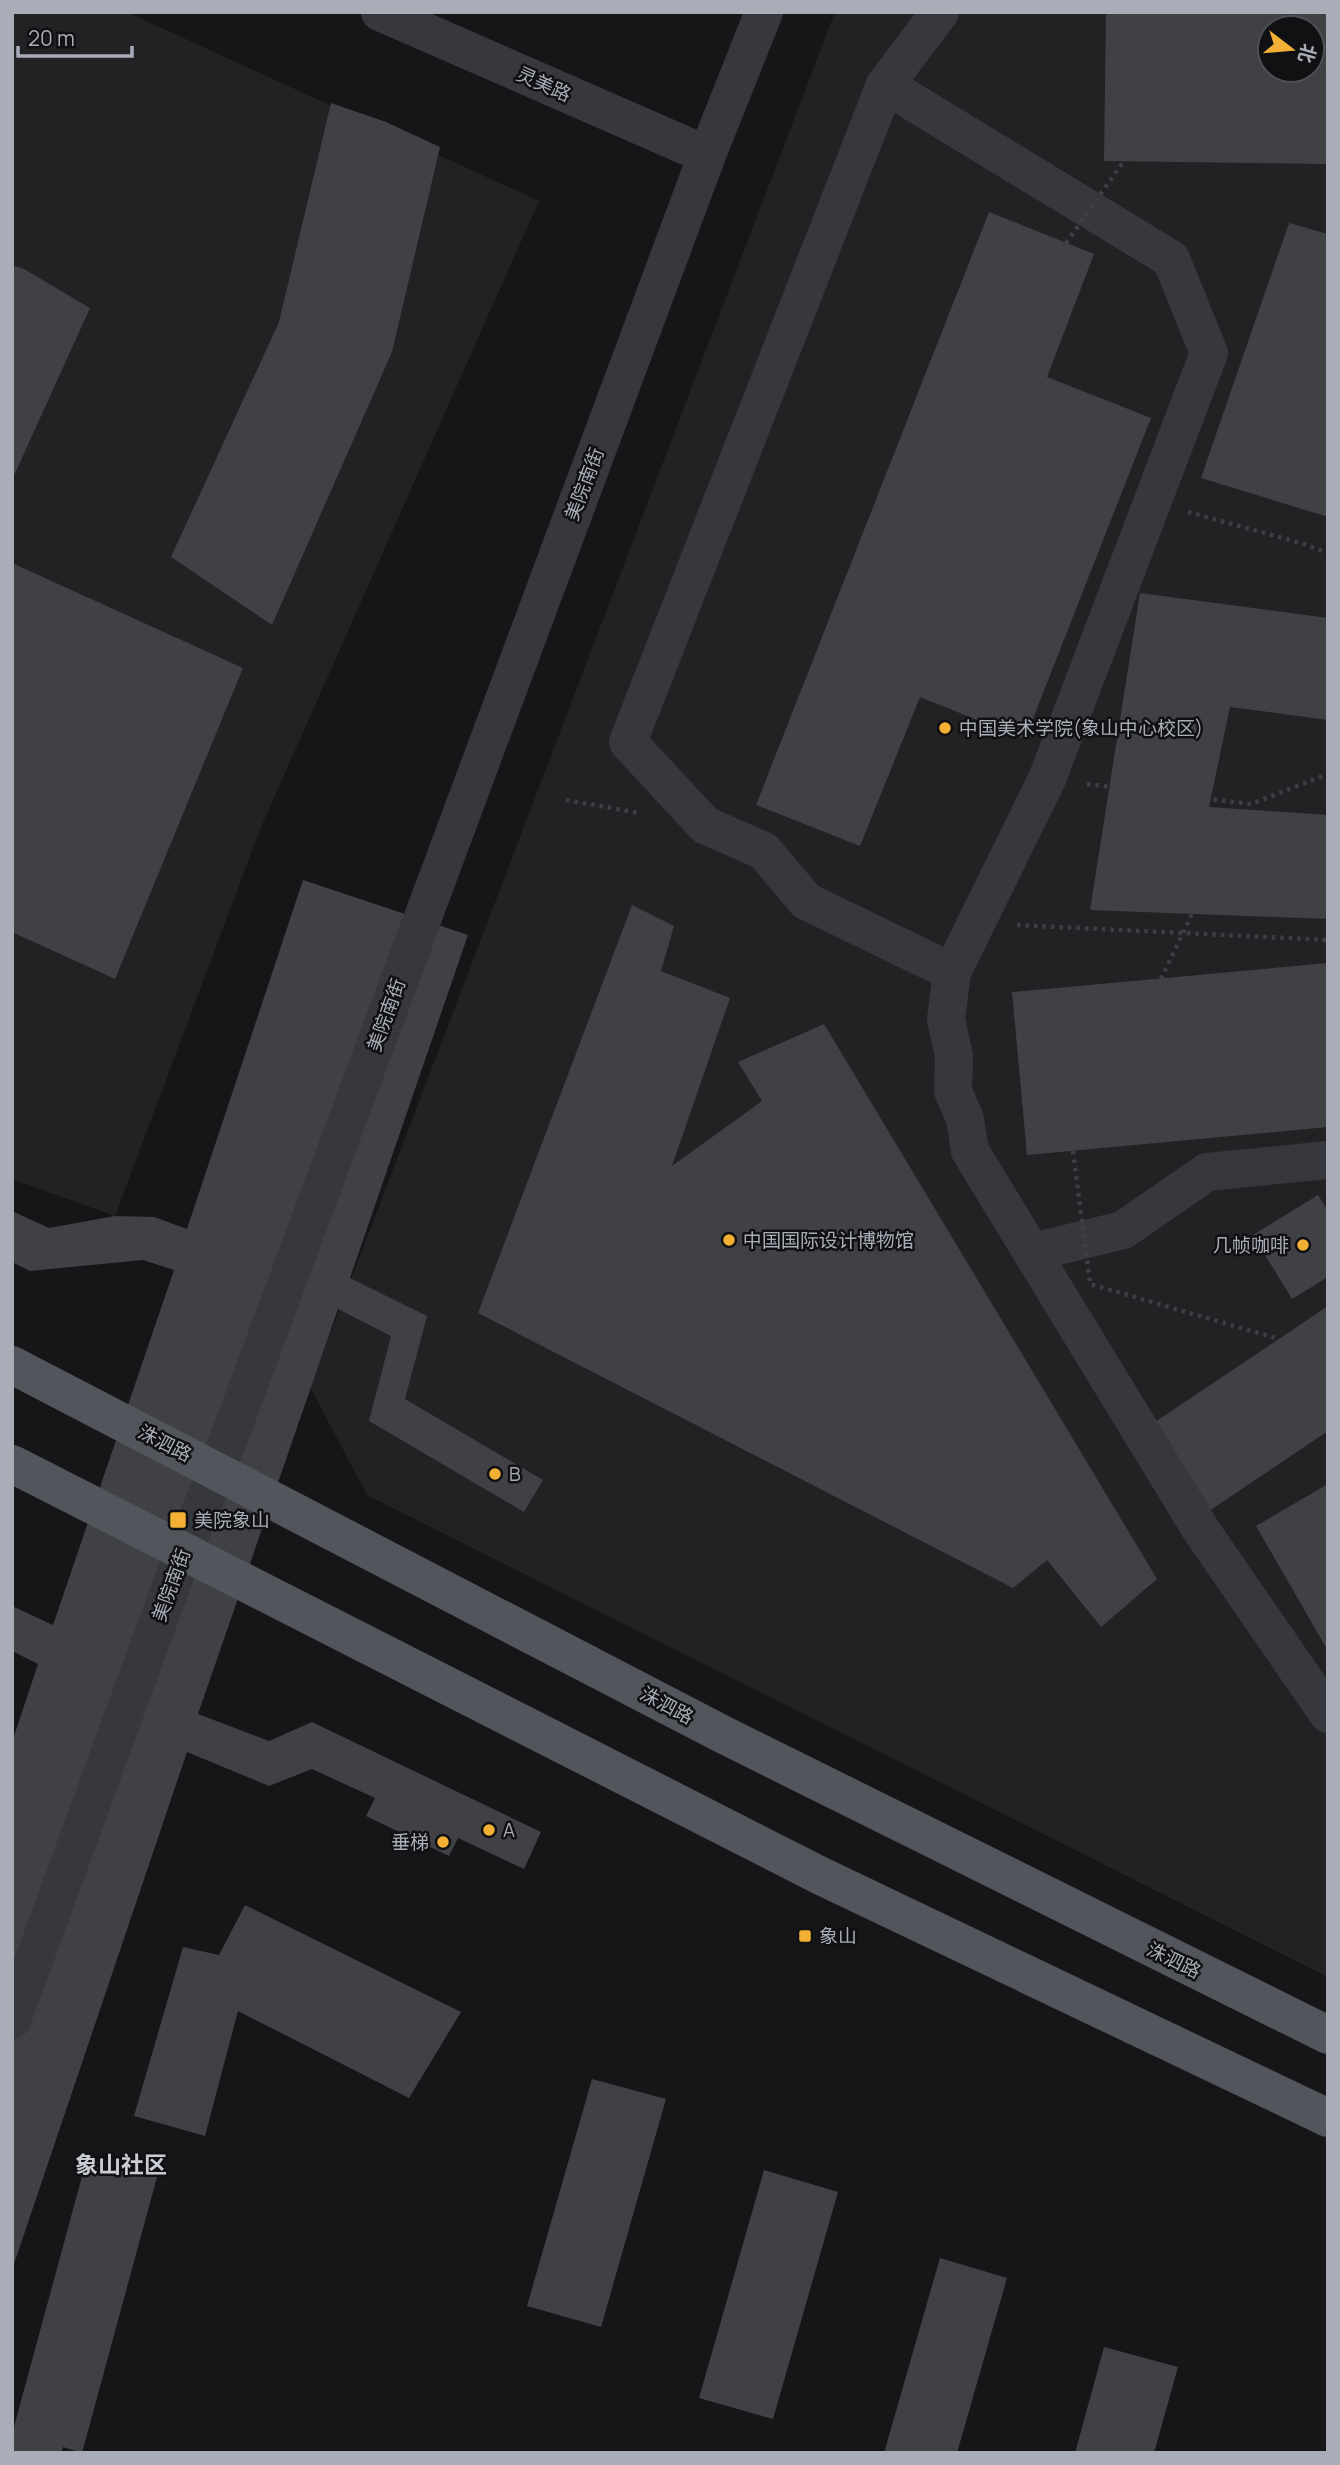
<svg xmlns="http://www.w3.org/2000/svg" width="1340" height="2465" font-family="Manrope,'Noto Sans SC',sans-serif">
<rect width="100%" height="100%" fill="#161618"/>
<g fill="#222225" fill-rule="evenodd">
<polygon points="12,12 127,12 539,201 261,827 115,1216 12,1179"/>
<path d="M835 12H1328V1977L367 1495 310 1387ZM1270 28H1312V70H1270Z"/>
</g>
<g fill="#404145" fill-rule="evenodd">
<path d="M1106 12H1328V164L1104 161ZM1270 28H1312V70H1270Z"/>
<polygon points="331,103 386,122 440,147 392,352 272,625 171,557 279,322"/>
<polygon points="989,212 1094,254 1047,377 1151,418 1025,739 920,697 860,846 756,805"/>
<polygon points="1289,223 1328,234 1328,517 1201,478"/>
<polygon points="12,265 24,269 90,308 12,480"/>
<polygon points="12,563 243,668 115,979 12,932"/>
<polygon points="1140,593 1328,618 1328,720 1230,707 1209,807 1328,815 1328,919 1090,910"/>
<polygon points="303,880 468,935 350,1278 427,1316 405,1399 543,1480 524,1512 369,1421 391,1336 338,1309 198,1714 269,1741 312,1722 541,1832 524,1869 458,1838 449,1856 366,1816 375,1798 312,1769 269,1786 187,1752 12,2270 12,1742 38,1664 12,1651 12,1606 53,1625 174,1270 143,1260 30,1271 12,1262 12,1211 49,1228 115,1216 154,1217 187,1229"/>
<polygon points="632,905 674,926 661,971 730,998 672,1166 762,1101 738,1062 824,1024 1157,1579 1101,1627 1047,1560 1013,1588 478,1313"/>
<polygon points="1328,963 1328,1127 1027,1155 1012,992"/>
<polygon points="1318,1195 1328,1211 1328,1277 1292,1299 1253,1235"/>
<polygon points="1328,1306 1328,1431 1209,1511 1152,1424"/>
<polygon points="1328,1484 1328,1651 1256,1526"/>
<polygon points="245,1905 461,2012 409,2098 238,2011 205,2136 134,2116 183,1947 219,1955"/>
<polygon points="592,2079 666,2099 601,2327 527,2306"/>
<polygon points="87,2158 157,2177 82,2453 63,2447 61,2453 12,2453 12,2434"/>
<polygon points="764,2170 838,2192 773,2419 699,2398"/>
<polygon points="940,2258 1007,2278 957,2453 884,2453"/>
<polygon points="1104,2347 1178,2367 1154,2453 1075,2453"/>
</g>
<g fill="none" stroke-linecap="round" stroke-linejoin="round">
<g stroke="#3d3f44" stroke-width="4.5" stroke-dasharray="3.5 5" stroke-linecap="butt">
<polyline points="1188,512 1301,543 1328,553"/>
<polyline points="1087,784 1251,804 1328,774"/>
<polyline points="566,800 639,813"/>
<polyline points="1017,925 1328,940"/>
</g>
<g stroke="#37383d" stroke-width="38">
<polyline points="380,12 707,155"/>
<polyline points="940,12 885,85 628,742 705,825 764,851 806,901 952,972 946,1019 954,1056 953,1091 965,1119 970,1151 1201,1530 1328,1714"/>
<polyline points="885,85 1171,259 1209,353 1047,779 952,972"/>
<polyline points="1033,1252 1123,1230 1207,1172 1328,1160"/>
<polyline points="12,2020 184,1551 217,1470 707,155 764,12"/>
</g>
<g stroke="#53555c" stroke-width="38">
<polyline points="12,1365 724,1735 1328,2035"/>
<polyline points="12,1464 821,1876 1328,2118"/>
</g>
<g stroke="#3d3f44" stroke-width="4.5" stroke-dasharray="3.5 5" stroke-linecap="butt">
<polyline points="1066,243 1124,161"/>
<polyline points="1161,979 1192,914"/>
<polyline points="1073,1151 1090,1284 1279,1339"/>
</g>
</g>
<g fill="#f2b134" stroke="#111113" stroke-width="2.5">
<circle cx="945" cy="728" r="7"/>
<circle cx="729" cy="1240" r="7"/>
<circle cx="1303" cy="1245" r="7"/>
<circle cx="495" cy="1474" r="7"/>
<rect x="169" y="1511" width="18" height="18" rx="3.5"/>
<circle cx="489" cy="1830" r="7"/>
<circle cx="443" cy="1842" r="7"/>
<rect x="798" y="1929" width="14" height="14" rx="3.5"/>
</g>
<g text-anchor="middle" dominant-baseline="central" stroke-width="5" stroke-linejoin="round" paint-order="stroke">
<g font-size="19" fill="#a8adb8" stroke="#111113">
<text transform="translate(544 84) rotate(24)">灵美路</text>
<text transform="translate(584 484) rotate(-69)">美院南街</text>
<text transform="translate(386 1015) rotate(-70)">美院南街</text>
<text transform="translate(165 1443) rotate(27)">洙泗路</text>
<text transform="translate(171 1585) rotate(-70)">美院南街</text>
<text transform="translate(667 1705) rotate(28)">洙泗路</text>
<text transform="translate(1174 1960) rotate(26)">洙泗路</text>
</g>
<g font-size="19" fill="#a8adb8" stroke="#111113" text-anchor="start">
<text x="959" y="728">中国美术学院(象山中心校区)</text>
<text x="743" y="1240">中国国际设计博物馆</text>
<text x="1289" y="1245" text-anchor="end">几帧咖啡</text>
<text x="509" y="1474">B</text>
<text x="194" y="1520">美院象山</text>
<text x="503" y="1830">A</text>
<text x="429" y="1842" text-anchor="end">垂梯</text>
<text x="819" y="1936">象山</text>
</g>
<g font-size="23" font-weight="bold" fill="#c9ccd4" stroke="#111113">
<text x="121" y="2164">象山社区</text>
</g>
</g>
<rect width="1340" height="2465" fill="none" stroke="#a8adb8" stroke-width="28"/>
<g transform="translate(1291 49) rotate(106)"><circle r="33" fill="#111113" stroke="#4d4f55" stroke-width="2"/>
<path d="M0-5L12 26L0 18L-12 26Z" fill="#f2b134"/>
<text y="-10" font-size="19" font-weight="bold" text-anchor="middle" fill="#a8adb8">北</text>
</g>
<path d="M18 46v10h114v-10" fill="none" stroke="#a8adb8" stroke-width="3.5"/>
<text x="28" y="46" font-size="21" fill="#a8adb8" stroke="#111113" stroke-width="5" paint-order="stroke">20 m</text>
</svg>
